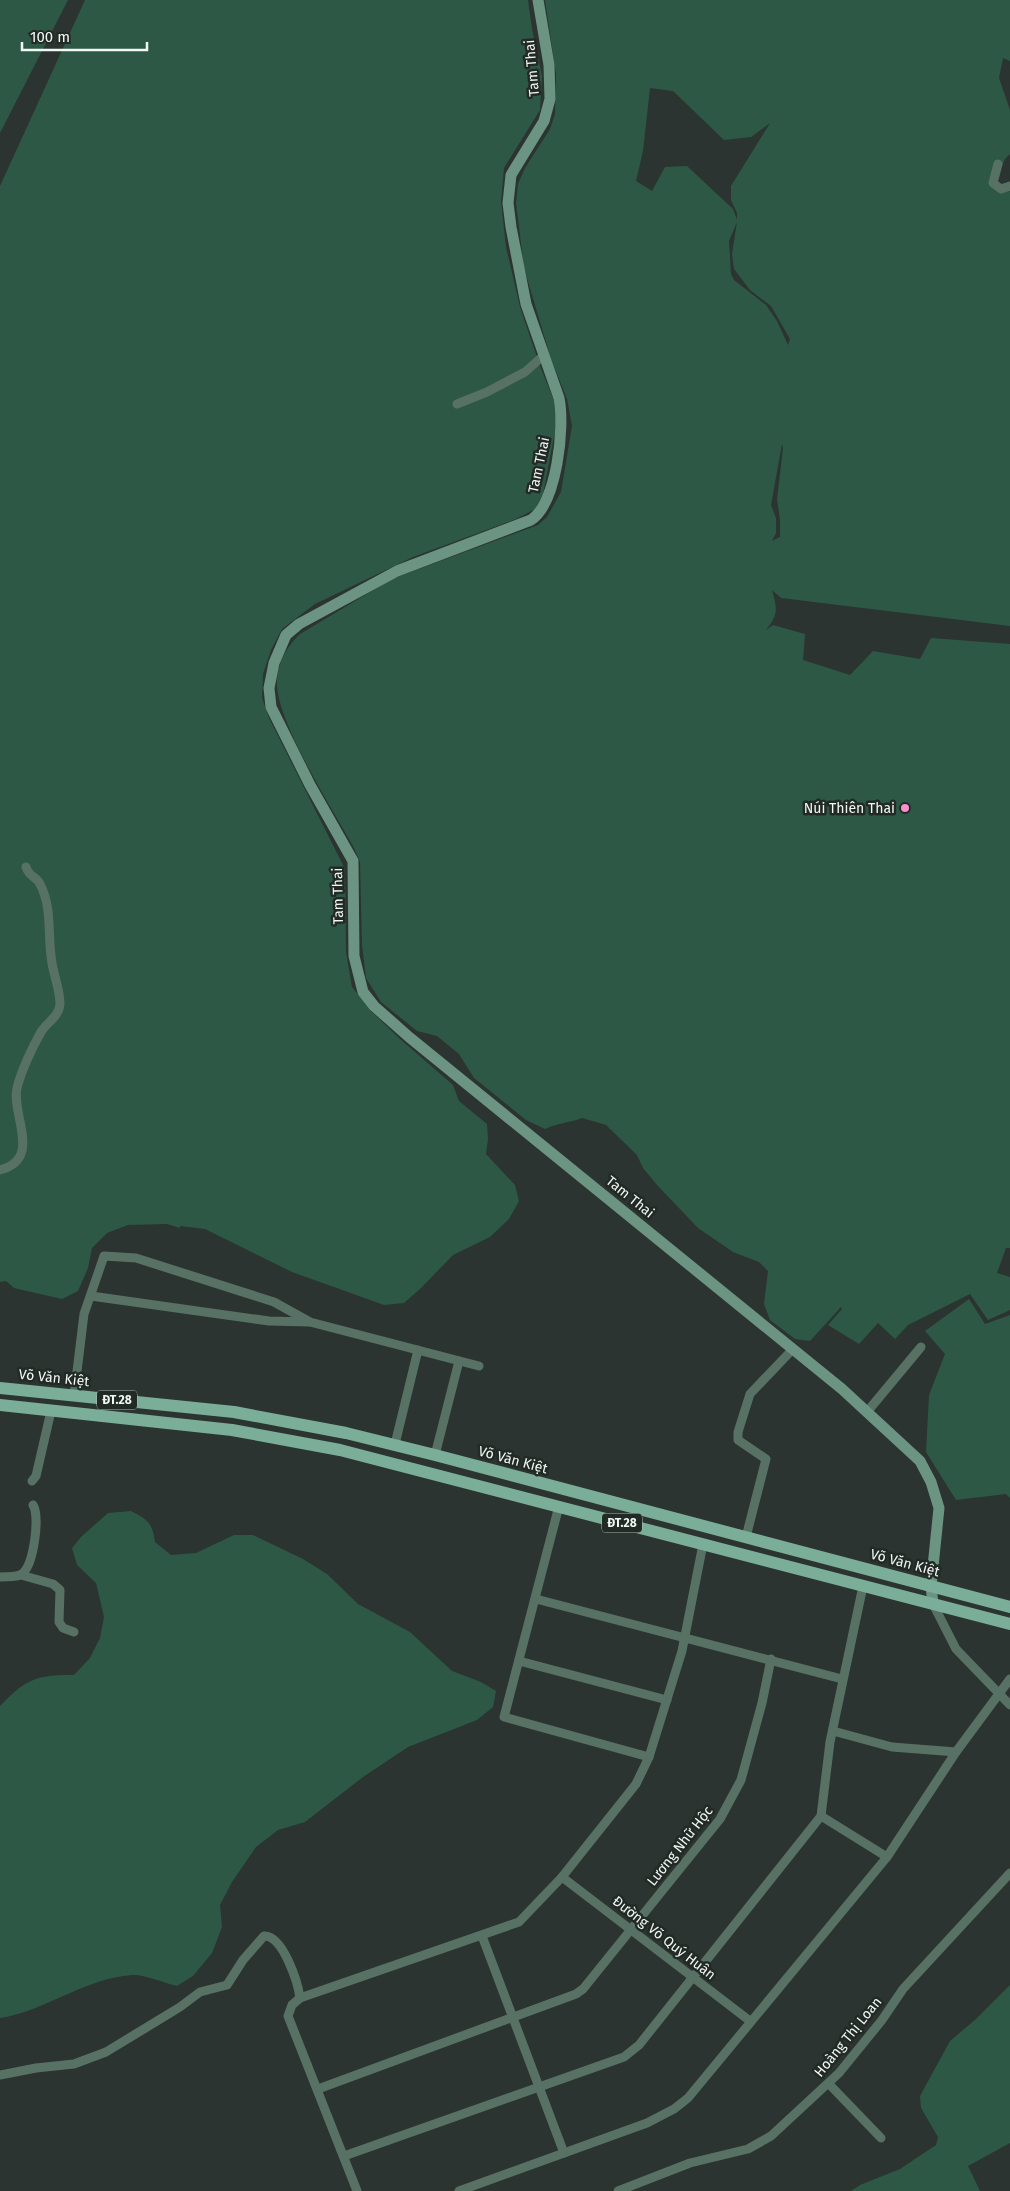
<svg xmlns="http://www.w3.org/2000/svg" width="1010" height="2191" font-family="'Fira Sans',sans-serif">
<rect width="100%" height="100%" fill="#2b3430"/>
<g fill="#2d5846" fill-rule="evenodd">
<polygon points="0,0 68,0 0,133"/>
<polygon points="85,0 528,0 532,29 542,76 540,110 504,168 501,201 506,247 520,307 540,366 555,403 558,416 543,494 535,509 516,519 413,557 315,604 282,629 271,650 263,674 262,698 269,718 345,869 346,952 352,987 370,1010 399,1038 453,1085 459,1101 487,1124 488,1139 486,1154 515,1185 519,1201 509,1219 490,1237 453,1255 421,1288 404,1303 384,1305 292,1272 205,1229 180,1226 180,1228 167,1224 128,1225 107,1233 92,1248 88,1268 78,1291 62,1299 14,1288 6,1281 0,1282 0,186"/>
<path d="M545 0H1010V61L1003 58 999 78 1010 110V154L1005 159 996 181 1010 192V626L781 598 772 590C777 608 779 614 766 630L773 625 805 634 803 660 850 675 873 651 920 659 931 638 1010 644V1248H1006L997 1273 1010 1277V1310L988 1320 970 1294 908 1325 895 1339 878 1323 859 1344 828 1325 842 1309 841 1307 810 1341 795 1339 770 1320 764 1304 768 1271 759 1262 733 1252 698 1228 657 1185 643 1168 637 1155 606 1125 582 1118C569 1123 557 1123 545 1129L526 1120 474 1078 459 1054 437 1036 417 1031 381 1002 366 978 362 945 360 862 353 846C333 810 274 718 277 680 278 662 287 646 300 634L392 579 538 525 547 517 561 492 572 426 567 399 551 359 524 268 516 203 518 184 525 168 550 129 555 114 556 74ZM650 88 673 91 724 140 751 137 770 123 731 186V200L737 213V220L733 209 687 166 665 167 652 191 636 181 643 151ZM737 222 732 254 734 269 750 290 771 306 790 339 788 345 777 321 766 305 734 280 731 274 729 241ZM782 444 783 448 777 499 780 520V537L772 541 776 533V518L771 505Z"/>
<polygon points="969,1299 985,1324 1010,1315 1010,1498 1006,1494 956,1500 926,1452 929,1395 945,1354 925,1331"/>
<path d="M131 1511C148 1520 152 1522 155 1542L171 1555 196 1553 234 1535H253L303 1559 327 1574 358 1604 410 1632 452 1671 481 1682 496 1691 493 1707 477 1720 408 1747 363 1777 305 1822 278 1830 256 1847 232 1882 220 1905 222 1927 212 1953 193 1976 177 1986C165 1983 143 1974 132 1975 85 1978 46 2011 0 2018V1706C9 1697 19 1686 31 1681 43 1675 61 1675 74 1675L90 1658 100 1638 104 1617 96 1583 77 1565 72 1548 81 1537 108 1513Z"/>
<polygon points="1010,1985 1010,2143 968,2166 980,2191 851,2191 860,2185 900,2169 936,2145 938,2137 921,2108 920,2096 950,2041 976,2019"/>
</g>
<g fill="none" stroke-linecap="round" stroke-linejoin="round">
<g stroke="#587165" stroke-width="9">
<polyline points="998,164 993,183 1001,189 1010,186"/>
<polyline points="457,404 487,392 525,372 543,356"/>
<path d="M0 1170C43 1159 11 1115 17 1088 21 1071 33 1046 41 1032 47 1022 59 1017 60 1004 60 990 54 976 52 963 47 936 53 909 40 884 37 877 29 877 26 867"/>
<polyline points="91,1296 269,1321 309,1322"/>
<polyline points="74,1396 84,1314 104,1256 136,1258 274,1302 310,1322 479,1366"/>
<polyline points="867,1412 921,1347"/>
<polyline points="395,1444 418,1350"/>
<polyline points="435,1455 459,1361"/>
<polyline points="32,1481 36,1476 51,1411"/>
<polyline points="559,1506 504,1717 649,1757"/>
<polyline points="746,1537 766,1459 738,1440 738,1432 750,1394 792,1350"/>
<polyline points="21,1575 53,1584 60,1590 59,1622 63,1628 74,1632"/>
<path d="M0 1577C7 1576 18 1578 23 1573 34 1563 40 1516 33 1505"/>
<polyline points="536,1599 842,1679"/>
<polyline points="933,1604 956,1649 1010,1705"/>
<polyline points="519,1661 667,1700"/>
<polyline points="833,1731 892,1747 956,1752"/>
<polyline points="821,1816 887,1857"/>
<polyline points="562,1877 750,2021"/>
<polyline points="482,1936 564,2153"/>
<path d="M0 2075 36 2068 74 2064 106 2052 180 2007 200 1992 227 1985 243 1960 264 1936C283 1935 298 1983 300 1998"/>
<polyline points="829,2084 881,2138"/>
<polyline points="318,2089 576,1994 583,1989 720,1819 741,1780 762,1703 771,1659"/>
<polyline points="344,2156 624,2057 639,2045 821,1816 830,1742 863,1586"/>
<polyline points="357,2191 288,2016 292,2005 300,1998 519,1922 562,1877 636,1784 649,1757 682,1651 703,1544"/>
<polyline points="459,2191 647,2123 674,2109 688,2098 887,1857 956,1752 1010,1679"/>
<polyline points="618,2191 690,2163 748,2149 771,2136 839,2073 882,2020 903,1989 1010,1873"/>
</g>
<path stroke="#6c9482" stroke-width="11" d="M538 0 549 65 550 99 544 121 511 175 508 203 511 227 526 304 559 398C565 427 557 503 531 520L397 571 299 624 286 635 274 663 269 688 271 707 310 785 353 861 354 956 363 992 374 1006 409 1037 842 1389 920 1461 931 1482 939 1508 931 1586 933 1604"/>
<g stroke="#7bae98" stroke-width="12">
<polyline points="0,1388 234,1412 346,1433 435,1455 1010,1607"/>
<polyline points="0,1405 232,1430 340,1450 1010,1624"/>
</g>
</g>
<circle fill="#f890cc" stroke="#222a26" stroke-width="2" cx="905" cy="808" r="5"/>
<g text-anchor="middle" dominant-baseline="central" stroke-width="5" stroke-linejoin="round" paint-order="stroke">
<g fill="#222a26" stroke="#b3bab6" stroke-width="1">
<rect x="97" y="1390.5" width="40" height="19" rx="4"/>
<rect x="602" y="1513.5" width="40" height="19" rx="4"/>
</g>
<g font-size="12" font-weight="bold" fill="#f1f7f4">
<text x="117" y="1400">ĐT.28</text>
<text x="622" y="1523">ĐT.28</text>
</g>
<g font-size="14" fill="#f1f7f4" stroke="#222a26">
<text transform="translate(532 68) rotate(-95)">Tam Thai</text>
<text transform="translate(539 465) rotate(-78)">Tam Thai</text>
<text transform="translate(338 896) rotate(-91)">Tam Thai</text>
<text transform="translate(630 1197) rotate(39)">Tam Thai</text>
<text transform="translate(54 1378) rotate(6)">Võ Văn Kiệt</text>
<text transform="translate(513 1460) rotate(15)">Võ Văn Kiệt</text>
<text transform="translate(905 1563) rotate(15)">Võ Văn Kiệt</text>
<text transform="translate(680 1846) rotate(-52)">Lương Nhữ Hộc</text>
<text transform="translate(664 1938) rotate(38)">Đường Võ Quý Huân</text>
<text transform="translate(848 2037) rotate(-51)">Hoàng Thị Loan</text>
</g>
<g font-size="14" fill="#f1f7f4" stroke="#222a26" text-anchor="end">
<text x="895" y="808">Núi Thiên Thai</text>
</g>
</g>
<path d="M22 42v8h125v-8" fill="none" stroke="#f1f7f4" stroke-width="2.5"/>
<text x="30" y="42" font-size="15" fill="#f1f7f4" stroke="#222a26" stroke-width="4" paint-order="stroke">100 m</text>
</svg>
